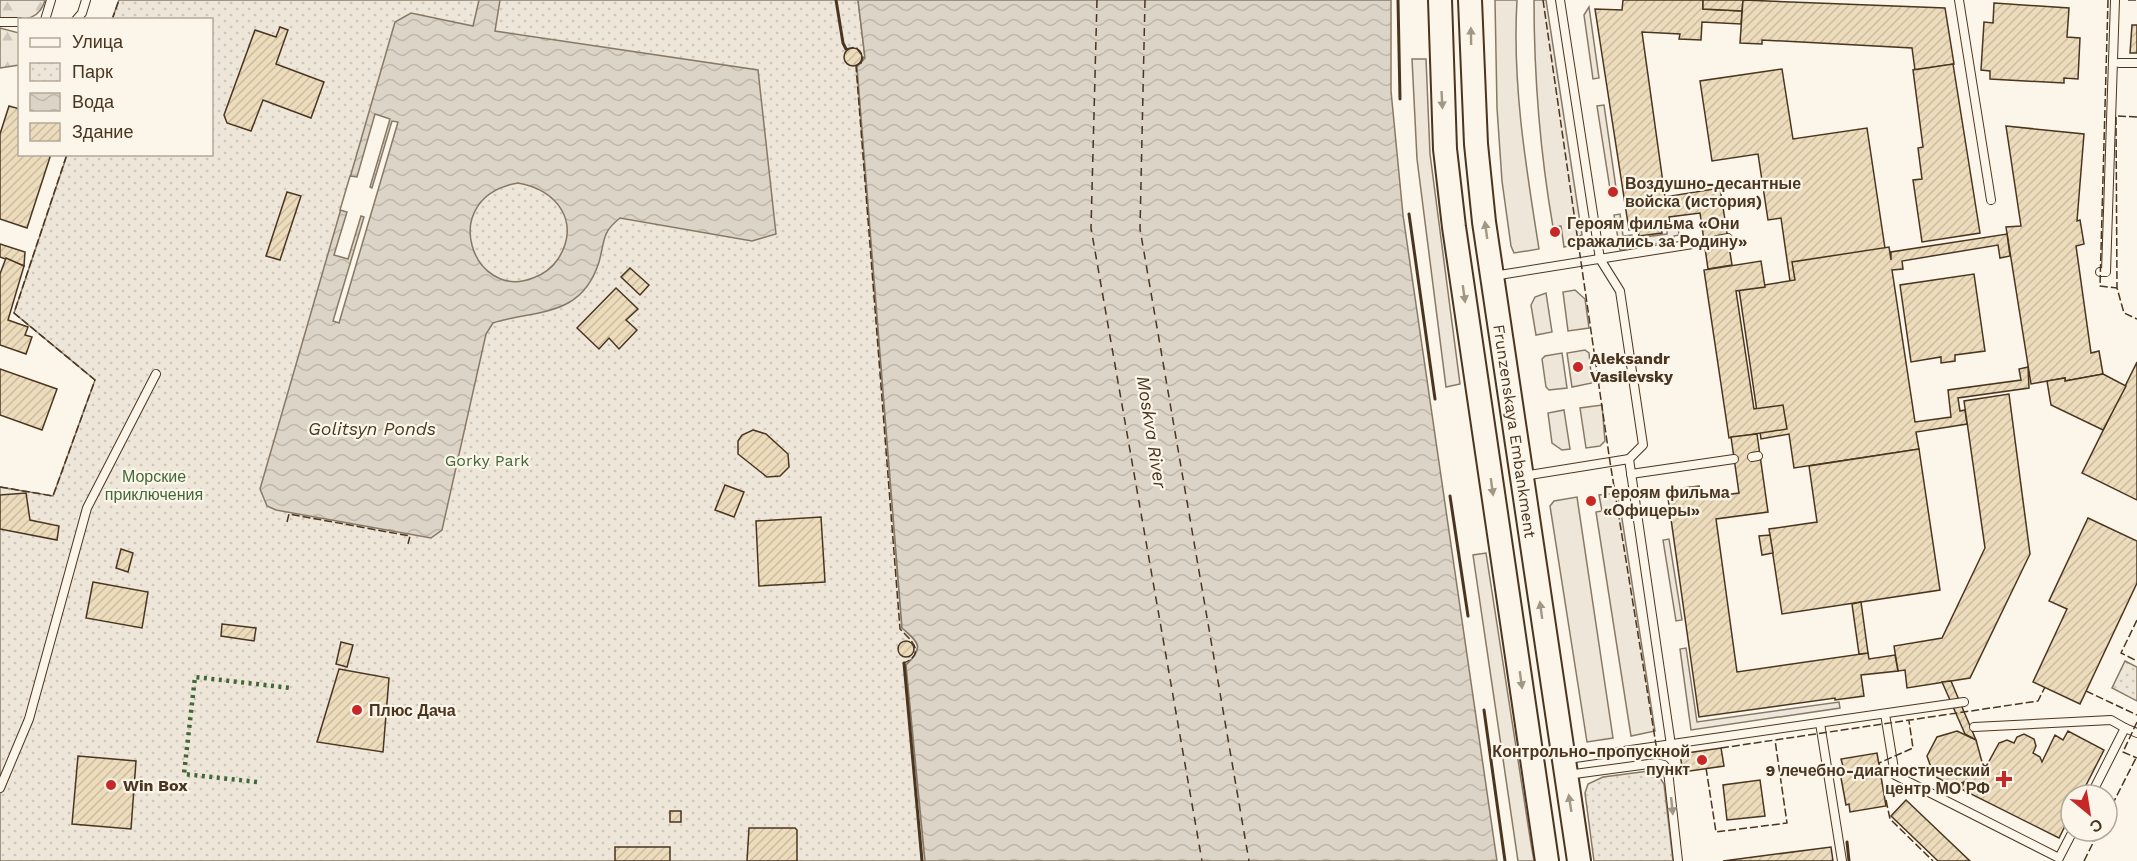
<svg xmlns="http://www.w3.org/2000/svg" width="2137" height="861" font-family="'Work Sans',sans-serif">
<defs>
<pattern id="forest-firs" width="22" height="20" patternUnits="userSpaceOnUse" patternTransform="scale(1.5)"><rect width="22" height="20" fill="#ede6d9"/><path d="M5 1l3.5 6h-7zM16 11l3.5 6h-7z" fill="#cdc6ba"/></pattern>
<pattern id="park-dots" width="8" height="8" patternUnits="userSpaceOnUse" patternTransform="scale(1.5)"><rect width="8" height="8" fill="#ede6d9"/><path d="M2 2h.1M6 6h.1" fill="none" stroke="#cdc6ba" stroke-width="1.8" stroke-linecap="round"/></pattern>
<pattern id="water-waves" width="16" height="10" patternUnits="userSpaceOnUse" patternTransform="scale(1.5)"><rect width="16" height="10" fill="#dcd4c6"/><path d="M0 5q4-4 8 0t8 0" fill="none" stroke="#beb7aa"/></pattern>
<pattern id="building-hatch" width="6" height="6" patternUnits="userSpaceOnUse" patternTransform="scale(1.5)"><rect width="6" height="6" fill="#ecdcbc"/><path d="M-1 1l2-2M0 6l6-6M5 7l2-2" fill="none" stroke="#ccbda1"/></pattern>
</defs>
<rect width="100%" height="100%" fill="#fbf6e9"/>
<g fill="#ede6d9" stroke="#887966" stroke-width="1.5">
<path d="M1495 0H1517C1512 84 1526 167 1539 249L1514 253 1511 246 1502 181 1497 108Z"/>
<path d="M1534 0H1546L1582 235 1579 236 1580 243 1564 247 1561 226 1553 227C1540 152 1534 76 1534 0Z"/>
<polygon points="1589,7 1599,78 1593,79 1584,15"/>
<polygon points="1412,59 1426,59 1430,154 1460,384 1446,387 1417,159"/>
<polygon points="1604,105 1616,188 1610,189 1597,106"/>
<polygon points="1620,214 1623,236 1632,235 1633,243 1645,241 1644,237 1667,234 1667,229 1678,228 1679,235 1674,236 1674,241 1620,250 1614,215"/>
<polygon points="1575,290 1585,299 1589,328 1568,331 1563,292"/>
<polygon points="1546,293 1552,332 1536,335 1531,305 1535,297"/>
<polygon points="1585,350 1589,353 1592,383 1572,387 1567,353"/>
<polygon points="1562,353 1567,388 1549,390 1546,387 1542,359 1545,356"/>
<polygon points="1602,405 1605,441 1600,446 1586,448 1580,408"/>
<polygon points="1564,410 1570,449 1562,450 1552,443 1548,413"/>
<polygon points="1618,493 1655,731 1631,736 1596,512 1602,511 1599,495"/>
<polygon points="1577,497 1613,738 1587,742 1550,506 1554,501"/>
<polygon points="1669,539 1682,620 1676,621 1663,540"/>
<polygon points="1486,553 1531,844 1534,861 1518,861 1473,555"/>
<polygon points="1686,648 1697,722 1839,702 1840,708 1691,730 1680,649"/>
</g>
<g fill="url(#forest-firs)" stroke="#887966" stroke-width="1.5">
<path d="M0 0H45C39 23 20 19 0 20Z"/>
<polygon points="0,28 19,33 19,65 0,68"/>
</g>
<g fill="url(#park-dots)" stroke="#887966" stroke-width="1.5">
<path d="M119 0H858L865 58 857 68 902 628C920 643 924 648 906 665L925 861H0V487L53 496 95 380 14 313 67 155 212 154V20L112 19Z"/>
<polygon points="2125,661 2137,667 2137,701 2112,688"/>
<polygon points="1649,771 1656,772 1664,784 1673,861 1594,861 1585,793 1588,784 1603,777"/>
</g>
<g fill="url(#water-waves)" stroke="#887966" stroke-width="1.5" fill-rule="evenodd">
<path d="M479 0H500L495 31 758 70 776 234 752 241 620 218C601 233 605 241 599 262 581 319 535 309 493 323L486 334 442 530 431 538 276 510 267 506 260 489 395 22 411 13 473 26ZM518 183C556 189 582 222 558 259 552 268 544 274 533 278 472 302 436 197 518 183Z"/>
<path d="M858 0H1391V91L1403 215 1497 861H925L906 665C924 648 920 643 902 628L857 67 865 58Z"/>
</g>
<polygon fill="#fbf6e9" stroke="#887966" stroke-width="1.5" points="375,114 390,119 370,187 372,188 392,121 398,122 339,323 333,321 364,217 361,216 348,259 334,255 347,212 340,210 350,176 357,177"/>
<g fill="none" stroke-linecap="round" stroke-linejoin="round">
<g stroke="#4a3520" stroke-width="1.5" stroke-dasharray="8 6" stroke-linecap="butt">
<polyline points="1097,0 1091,228 1202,861"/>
<polyline points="1145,0 1140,229 1249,861"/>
</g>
</g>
<g fill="url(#building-hatch)" stroke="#4a3520" stroke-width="1.5">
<polygon points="1623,0 1703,0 1703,9 1742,11 1741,24 1702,22 1701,40 1679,39 1680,34 1642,32 1665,197 1720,188 1732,265 1708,269 1700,213 1669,217 1670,225 1661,226 1662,233 1639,236 1638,229 1629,230 1595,9 1622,10"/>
<polygon points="1703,0 1743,0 1742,11 1703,9"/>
<polygon points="1743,0 1945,8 1954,64 1915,70 1912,48 1762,40 1762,44 1740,43"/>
<polygon points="1994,3 2069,8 2067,37 2080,38 2078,79 2064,78 2064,83 1990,79 1990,71 1981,70 1984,22 1993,23"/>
<polygon points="2132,25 2137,25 2137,53 2130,53"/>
<polygon points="280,27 288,30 276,64 324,82 311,118 263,100 251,131 227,123 224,115 255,30 276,37"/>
<circle cx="853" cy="57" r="9"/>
<polygon points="1953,64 1980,233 1922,242 1913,180 1922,179 1918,148 1923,147 1913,70"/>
<polygon points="1782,69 1793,139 1867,128 1886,255 1857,259 1859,274 1791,288 1781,218 1768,220 1758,154 1712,161 1700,81"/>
<polygon points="9,106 20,109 20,154 51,154 27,228 0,219 0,134"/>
<polygon points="2006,126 2084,134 2077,221 2080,220 2084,244 2076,246 2091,353 2099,351 2103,374 2065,381 2065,378 2031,384 2006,227 2021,226"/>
<polygon points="287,192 301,196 280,260 266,256"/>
<polygon points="2007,234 2010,256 2000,258 1998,245 1902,261 1903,269 1892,270 1915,422 1951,417 1948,390 2021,380 2019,369 2028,367 2029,388 1958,398 1960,411 1965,410 1967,424 1916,432 1919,449 1794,468 1789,434 1761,439 1739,289 1795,280 1792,262 1889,247 1891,260 1891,252"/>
<polygon points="0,244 25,252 24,266 0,257"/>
<polygon points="6,258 24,266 8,320 28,327 25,335 32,337 26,354 0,345 0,274"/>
<polygon points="1761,261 1765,287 1736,291 1754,409 1783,405 1787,429 1729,438 1704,270"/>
<polygon points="630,268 649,285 640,295 621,277"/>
<polygon points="1974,274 1985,351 1955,355 1955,361 1941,363 1941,357 1911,362 1900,285"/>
<polygon points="616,288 638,309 626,320 637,330 619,349 609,338 599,349 577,328"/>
<polygon points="2137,362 2137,500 2082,473"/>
<polygon points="0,369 57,389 42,430 0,415"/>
<polygon points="2103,374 2126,386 2103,430 2051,405 2047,381 2065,378 2065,381"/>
<polygon points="2009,394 2030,554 1970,678 1907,688 1905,670 1898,671 1894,646 1942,638 1985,548 1964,401"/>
<polygon points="753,430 766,434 788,454 789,467 780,476 767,477 738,454 738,441 742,435"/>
<polygon points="1757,434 1768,512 1716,519 1737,672 1868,653 1869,659 1895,655 1898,671 1861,675 1864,696 1835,700 1835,698 1699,717 1668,498 1676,497 1675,489 1699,486 1700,493 1708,492 1709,497 1739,493 1731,437"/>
<polygon points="1919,449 1940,590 1782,614 1769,529 1817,522 1809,466"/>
<polygon points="725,485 744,492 734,517 715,510"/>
<polygon points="26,493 30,520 59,526 57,540 0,529 0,495"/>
<polygon points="821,517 825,582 759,586 756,521"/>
<polygon points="2088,518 2137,541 2137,583 2080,704 2033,682 2067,609 2049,601"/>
<polygon points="1770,535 1773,553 1762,555 1759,536"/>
<polygon points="121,549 133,553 128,572 116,568"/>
<polygon points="93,582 148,592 142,628 86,618"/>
<polygon points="1861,602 1868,653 1859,654 1852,604"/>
<polygon points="222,624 256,628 254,641 221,636"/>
<circle cx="906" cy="649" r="8"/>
<polygon points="341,642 353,645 347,667 336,664"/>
<polygon points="339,669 389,678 383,752 317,742"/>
<polygon points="1951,681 1976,740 1965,734 1942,682"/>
<polygon points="1957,731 1976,740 1982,762 1987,765 1999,743 2007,740 2014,743 2017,737 2024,734 2034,739 2036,746 2033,753 2040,757 2042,762 2055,735 2063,740 2068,731 2104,750 2081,795 2071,795 2071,814 2059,838 1961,789 1964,782 1953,786 1934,776 1927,756 1937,737"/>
<polygon points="1721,748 1724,766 1683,772 1680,754"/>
<polygon points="1877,753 1886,806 1850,812 1849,804 1846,805 1839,767 1843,766 1841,759"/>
<polygon points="78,756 136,761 131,829 72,824"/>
<polygon points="1760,780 1765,816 1727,820 1723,785"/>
<polygon points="1906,800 1970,861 1938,861 1891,816"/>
<rect x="670" y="811" width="11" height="11"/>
<polygon points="749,828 795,828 797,830 797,861 747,861"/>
<rect x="615" y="847" width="55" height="14"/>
<polygon points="1831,847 1833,861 1723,861"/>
</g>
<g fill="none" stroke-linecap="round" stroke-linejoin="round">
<defs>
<g id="lane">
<polyline points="1959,0 1991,200"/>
<polyline points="45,20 51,0"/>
<polyline points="76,20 82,13 86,0"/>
<polyline points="0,22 20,22"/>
<polyline points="2119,63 2137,63"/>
<polyline points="1717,240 1728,238"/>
<polyline points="2100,272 2106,272 2115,0"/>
<polyline points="1493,276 1705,242"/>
<polyline points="1752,457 1758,456"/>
<polyline points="1629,459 1671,745"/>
<polyline points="1631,474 1734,459"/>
<polyline points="1523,476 1629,459 1643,445 1620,291 1600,259 1560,0"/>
<polyline points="1885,714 1895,775 2059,858 2073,831"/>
<polyline points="1820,723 1842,861"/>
<polyline points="1974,727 2111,720 2125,728"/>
<polyline points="1568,759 1964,702"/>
<polyline points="1567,775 1656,763 1664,765 1668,771 1678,861"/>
<polyline points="0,788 29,719 87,508 156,374"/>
<polyline points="2091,795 2125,728 2137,733"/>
</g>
<g id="secondary">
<polyline points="1440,0 1445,149 1454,227 1547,861"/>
<path id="s1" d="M1470 0 1476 144 1484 222 1579 861"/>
</g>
</defs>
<use href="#lane" stroke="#4a3520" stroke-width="10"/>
<use href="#secondary" stroke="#4a3520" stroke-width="26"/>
<use href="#lane" stroke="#fbf6e9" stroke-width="8"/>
<use href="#secondary" stroke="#fbf6e9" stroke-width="22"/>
<polyline stroke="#436837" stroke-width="4.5" stroke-dasharray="3 4.5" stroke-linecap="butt" points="257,782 184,774 195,677 291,688"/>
<g stroke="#4a3520" stroke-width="1.5" stroke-dasharray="8 3" stroke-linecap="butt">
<polyline points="1543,0 1610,462 1658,757 1680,754"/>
<polyline points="2108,0 2100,286 2117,288"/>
<polyline points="2128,0 2137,0"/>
<polyline points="112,20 119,0"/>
<path d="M846 49 856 47 863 57 861 63 856 66 900 629C910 639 927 653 904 663"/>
<polyline points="2137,117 2116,116 2117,288 2124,313 2137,319"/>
<polyline points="0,487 53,496 95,380 14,313 67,154"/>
<polyline points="287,522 289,514 410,536 408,544"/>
<polyline points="2137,620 2121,653 2137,661"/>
<polyline points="2086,691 2137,715"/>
<polyline points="2137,722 2123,752 2137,758"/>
<polyline points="1721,748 2038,701 2045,687"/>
<polyline points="1706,768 1716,832 1787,823 1775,740"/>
<polyline points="1880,768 1879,763 1913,748 1909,721"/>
<polyline points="1886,800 1890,819 1933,861"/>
<polyline points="2107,815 2136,758"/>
<polyline points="2084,861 2099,831"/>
</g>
<g stroke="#4a3520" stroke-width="3">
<polyline points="836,0 843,43 846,49"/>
<polyline points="1398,0 1400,99"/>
<polyline points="1409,214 1435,399"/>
<polyline points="1450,496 1468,616"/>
<polyline points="904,663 922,861"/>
<polyline points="1484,710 1505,861"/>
<polyline points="1847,842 1849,861"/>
</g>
</g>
<defs><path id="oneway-solid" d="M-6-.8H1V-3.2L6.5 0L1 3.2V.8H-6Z" transform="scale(1.5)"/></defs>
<g fill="#a29684">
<use href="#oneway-solid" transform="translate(1471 36) rotate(-91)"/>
<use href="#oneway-solid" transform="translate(1442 100) rotate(87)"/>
<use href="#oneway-solid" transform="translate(1486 230) rotate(-98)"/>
<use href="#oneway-solid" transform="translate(1464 294) rotate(82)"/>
<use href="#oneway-solid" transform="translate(1492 487) rotate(82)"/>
<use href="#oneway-solid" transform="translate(1541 610) rotate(-98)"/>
<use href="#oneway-solid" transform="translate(1521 680) rotate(82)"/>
<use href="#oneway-solid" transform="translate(1570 803) rotate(-99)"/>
<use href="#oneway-solid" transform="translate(1672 806) rotate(84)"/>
</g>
<g fill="#c62828" stroke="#fbf6e9" stroke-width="2">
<circle cx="1613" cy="192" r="6"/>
<circle cx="1555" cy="232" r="6"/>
<circle cx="1578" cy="367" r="6"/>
<circle cx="1591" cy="501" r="6"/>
<circle cx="357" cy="710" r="6"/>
<circle cx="1702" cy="760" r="6"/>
<path d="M2001 770h6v6h6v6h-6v6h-6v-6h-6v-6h6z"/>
<circle cx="111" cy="785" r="6"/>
</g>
<g text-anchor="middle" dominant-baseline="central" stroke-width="4.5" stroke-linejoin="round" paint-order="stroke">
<g font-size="16" font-weight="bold" fill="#4a3520" stroke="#fbf6e9" text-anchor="start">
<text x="1625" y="183">Воздушно-десантные<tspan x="1625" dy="18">войска (история)</tspan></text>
<text x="1567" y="223">Героям фильма «Они<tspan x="1567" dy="18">сражались за Родину»</tspan></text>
<text x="1590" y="358">Aleksandr<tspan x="1590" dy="18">Vasilevsky</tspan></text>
<text x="1603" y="492">Героям фильма<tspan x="1603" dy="18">«Офицеры»</tspan></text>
<text x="369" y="710">Плюс Дача</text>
<text x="1690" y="751" text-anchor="end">Контрольно-пропускной<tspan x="1690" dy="18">пункт</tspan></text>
<text x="1990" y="770" text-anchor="end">9 лечебно-диагностический<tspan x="1990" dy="18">центр МО РФ</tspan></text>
<text x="123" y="785">Win Box</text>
</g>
<g font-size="16" fill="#4a3520" stroke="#fbf6e9">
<text stroke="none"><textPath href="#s1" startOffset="434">Frunzenskaya Embankment</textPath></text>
</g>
<g font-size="16" fill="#436837" stroke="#fbf6e9">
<text x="487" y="460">Gorky Park</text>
<text x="154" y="476">Морские<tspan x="154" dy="18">приключения</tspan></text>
</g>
<g font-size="18" font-style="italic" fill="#4a3520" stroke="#fbf6e9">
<text x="372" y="428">Golitsyn Ponds</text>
<text transform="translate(1152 432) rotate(81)">Moskva River</text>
</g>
</g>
<rect x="18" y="18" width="195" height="138" fill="#fbf6e9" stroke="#b4a999" stroke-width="1.5"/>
<rect x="30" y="38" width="30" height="9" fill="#fbf6e9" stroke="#b4a999" stroke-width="1.5"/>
<text x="72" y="48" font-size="18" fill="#4a3520">Улица</text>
<rect x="30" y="63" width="30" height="18" fill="url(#park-dots)" stroke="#b4a999" stroke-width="1.5"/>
<text x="72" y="78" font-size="18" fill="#4a3520">Парк</text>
<rect x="30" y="93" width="30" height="18" fill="url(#water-waves)" stroke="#b4a999" stroke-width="1.5"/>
<text x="72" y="108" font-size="18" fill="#4a3520">Вода</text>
<rect x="30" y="123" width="30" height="18" fill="url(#building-hatch)" stroke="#b4a999" stroke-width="1.5"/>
<text x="72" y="138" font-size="18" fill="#4a3520">Здание</text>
<g transform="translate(2089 813) rotate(150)"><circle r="28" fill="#fbf6e9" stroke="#b4a999" stroke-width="1.5"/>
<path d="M0-4.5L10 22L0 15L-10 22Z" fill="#c62828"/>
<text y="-9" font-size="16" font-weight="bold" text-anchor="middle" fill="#4a3520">С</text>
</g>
</svg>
